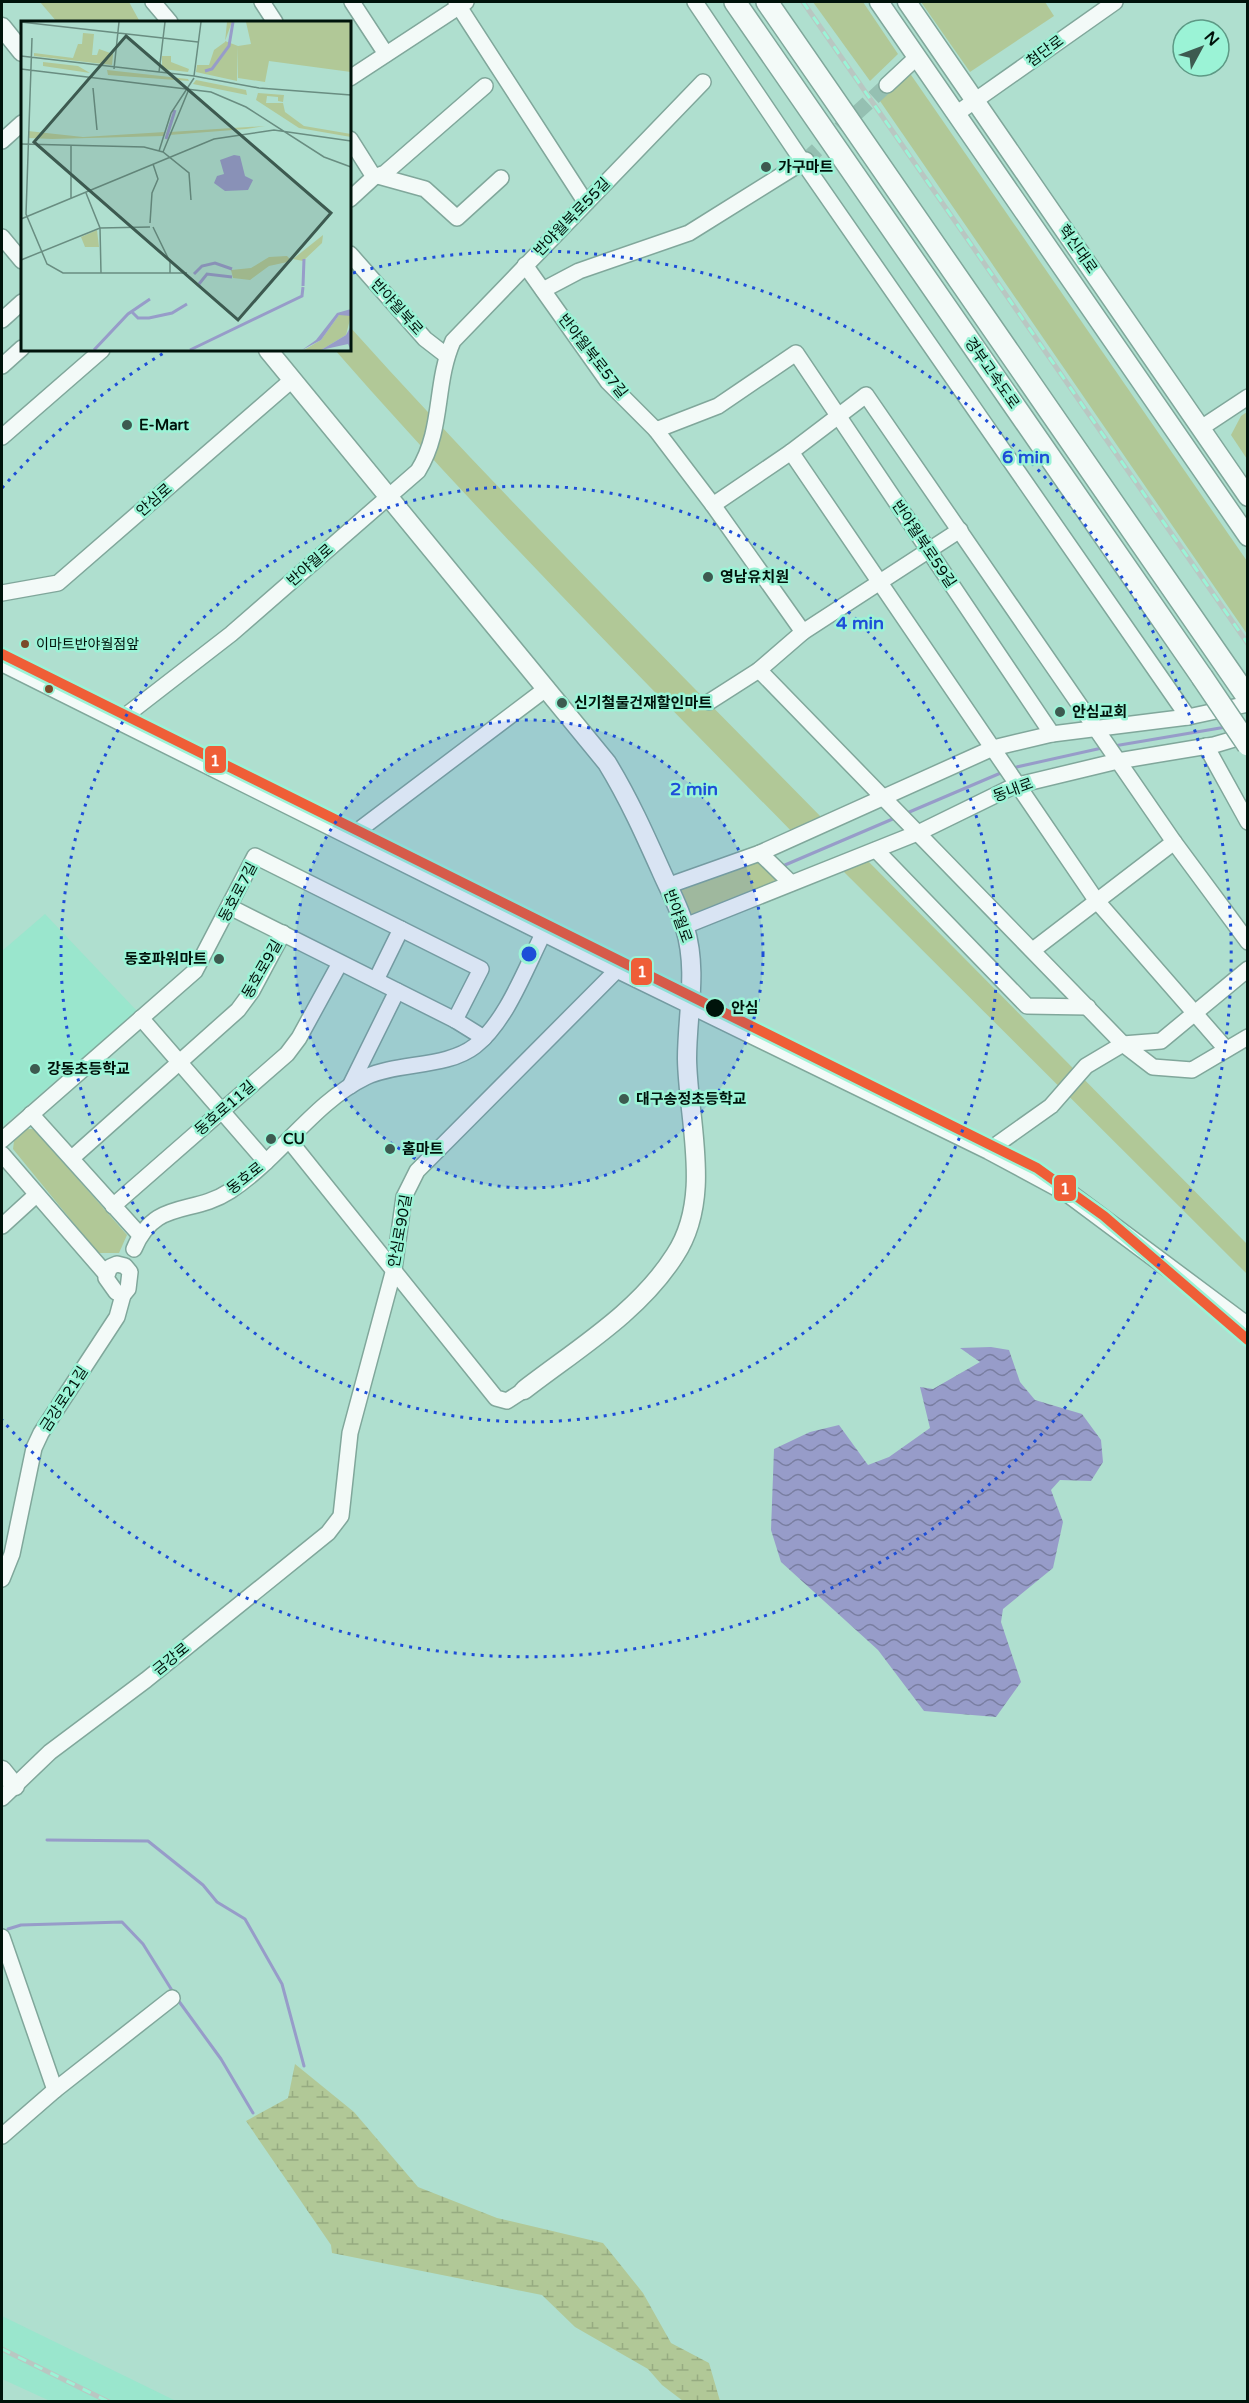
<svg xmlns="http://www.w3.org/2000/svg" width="1249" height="2403" font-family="'Varela Round','Noto Sans KR',sans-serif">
<defs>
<pattern id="wetland-marsh" width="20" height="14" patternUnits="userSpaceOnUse" patternTransform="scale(1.5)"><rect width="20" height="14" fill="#b1c897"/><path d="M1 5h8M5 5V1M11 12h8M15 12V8" fill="none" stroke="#96ab81"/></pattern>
<pattern id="water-waves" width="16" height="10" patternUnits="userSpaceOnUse" patternTransform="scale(1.5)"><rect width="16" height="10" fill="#979cc9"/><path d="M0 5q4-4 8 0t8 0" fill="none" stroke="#797ea1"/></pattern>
</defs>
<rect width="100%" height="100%" fill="#afdfcf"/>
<g fill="#9ae6cd">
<polygon points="45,914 137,1011 2,1127 2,951"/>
<polygon points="2,2316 176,2401 50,2401 2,2379"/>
</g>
<polygon fill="url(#wetland-marsh)" points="295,2064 354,2112 418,2187 497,2218 603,2243 643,2293 671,2343 709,2363 720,2401 683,2401 662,2385 648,2369 575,2327 542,2295 332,2253 331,2245 246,2121 288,2098"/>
<g fill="#b1c897">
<polygon points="40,2 129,2 140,22 57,22"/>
<polygon points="813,2 863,2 898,54 870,81"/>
<polygon points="921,2 1045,2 1054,16 970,72"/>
<polygon points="909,72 1247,561 1247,634 880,101"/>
<path d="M350 327C503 497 666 659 827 823L796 836C640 677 482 518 335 350H350Z"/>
<polygon points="1247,412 1247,459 1231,435 1241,416"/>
<polygon points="760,853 791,883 685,926 667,886"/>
<polygon points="862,855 1247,1244 1247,1274 837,865"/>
<polygon points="27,1129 34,1129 127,1235 119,1253 98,1253 13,1149 14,1141"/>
</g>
<polygon fill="url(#water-waves)" points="991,1347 1009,1350 1020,1382 1035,1400 1082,1414 1101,1440 1103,1462 1091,1481 1060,1480 1051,1490 1063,1522 1053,1568 1003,1609 1001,1622 1021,1682 996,1717 924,1711 878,1650 781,1562 771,1530 774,1449 810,1432 839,1425 868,1465 889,1457 930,1428 920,1387 933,1389 980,1362 960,1348"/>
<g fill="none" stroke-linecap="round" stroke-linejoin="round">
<g stroke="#979cc9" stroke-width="3">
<polyline points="1114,746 1226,727"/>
<polyline points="1012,768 1102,748"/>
<polyline points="907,813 1003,772"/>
<polyline points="785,865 895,818"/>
<polyline points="47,1840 148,1841 203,1885 217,1902 245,1919 282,1984 304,2066"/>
<polyline points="8,1929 21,1925 122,1922 143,1944 173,1992"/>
<polyline points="178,2000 221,2059 253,2113"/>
</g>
<polyline stroke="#95c0b2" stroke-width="15" stroke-dasharray="15 8" stroke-linecap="butt" points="806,160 887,85"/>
<defs>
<g id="minor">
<polyline points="153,2 170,22"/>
<polyline points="262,2 275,22"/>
<polyline points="352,2 386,54"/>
<polyline points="456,2 586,203"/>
<polyline points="695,2 803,162 1188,717"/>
<polyline points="350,78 466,2"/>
<polyline points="887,85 917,57"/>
<polyline points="956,114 1115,2"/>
<polyline points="350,139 374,177"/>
<polyline points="2,141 22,123"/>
<polyline points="378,176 425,189 457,218 501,178"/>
<polyline points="350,199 374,177 385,173 485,86"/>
<polyline points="2,237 22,261"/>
<polyline points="350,254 425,339 447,356"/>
<polyline points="525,265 608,382 656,430 718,406 796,353 1052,734"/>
<polyline points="543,290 579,271 689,233 806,160"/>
<polyline points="2,320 22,302"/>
<polyline points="2,366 22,348"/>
<polyline points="1201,428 1248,397"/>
<polyline points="656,430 713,505 803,632 759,670 709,702"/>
<polyline points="2,437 102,350"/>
<polyline points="791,452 866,395 1174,842 1248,942"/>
<polyline points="713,505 791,452 1096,900 1226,1049"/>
<polyline points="2,593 58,583 293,379"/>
<polyline points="803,632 960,530"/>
<polyline points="759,670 1123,1044 1086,1066 1051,1106 989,1150"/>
<path d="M120 720 231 634 418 471C444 429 434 384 453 341L703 82"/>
<polyline points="1206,746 1248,822"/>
<polyline points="351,836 547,688"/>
<polyline points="876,850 1027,1006 1088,1007"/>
<polyline points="760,853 791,883"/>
<polyline points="667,886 760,853 993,748 1052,734 1188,717 1248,704"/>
<polyline points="230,907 455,1020 484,1038"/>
<polyline points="685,926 920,832 1014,786 1118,761 1214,745 1248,735"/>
<polyline points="1033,950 1174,842"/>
<polyline points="376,980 401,929"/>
<polyline points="141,1018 266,1162"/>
<polyline points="1123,1044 1161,1041 1248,969"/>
<polyline points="1123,1044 1153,1067 1192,1070 1248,1037"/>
<polyline points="350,1086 397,991"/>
<polyline points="31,1114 140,1235"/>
<polyline points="2,1140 195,971 255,856 481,969 455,1020"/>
<polyline points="289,1140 496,1398 507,1401 524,1390"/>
<polyline points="2,1154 106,1274"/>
<polyline points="72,1158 238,1010 252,991 283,933"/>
<polyline points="113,1206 287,1054 299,1038 340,963"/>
<polyline points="2,1226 36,1195"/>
<path d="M134 1249C155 1198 192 1216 230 1191 278 1160 314 1102 366 1077 398 1062 447 1068 475 1046 507 1021 526 967 545 930"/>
<polygon points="117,1264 125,1266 130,1272 128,1289 123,1295 116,1292 106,1278 110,1267"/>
<polyline points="2,1579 12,1554 34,1448 41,1433 117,1317 123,1295"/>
<polyline points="2,1798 50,1752 146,1680 328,1533 341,1516 350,1433 394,1269 404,1197 417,1171 618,969"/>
<polyline points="2,1937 55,2090"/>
<polyline points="2,2136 55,2090 172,1998"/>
</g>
<g id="major">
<polyline points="879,2 1248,537"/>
<polyline points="907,2 1248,497"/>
<polyline points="2,27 22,52"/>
<path d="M268 350 607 763C629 799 645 835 662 873 670 891 680 909 685 928 698 971 687 1014 687 1059 688 1122 713 1197 675 1255 639 1312 577 1349 524 1390"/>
<polyline points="2,662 618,969 989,1150 1067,1192 1248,1327"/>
<polyline points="2,1770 15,1786"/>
</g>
<g id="highway">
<polyline points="735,2 1202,677"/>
<polyline points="767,2 1248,698"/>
</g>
</defs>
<use href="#minor" stroke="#80a79b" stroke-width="18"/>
<use href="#major" stroke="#80a79b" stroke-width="21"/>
<use href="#highway" stroke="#80a79b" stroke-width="24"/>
<use href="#minor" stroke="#f3faf8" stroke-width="15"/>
<use href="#major" stroke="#f3faf8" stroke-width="18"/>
<use href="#highway" stroke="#f3faf8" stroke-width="21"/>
<defs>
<g id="rail">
<polyline points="803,2 1248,644"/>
<polyline points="2,2349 109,2402"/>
</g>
</defs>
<use href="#rail" stroke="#b9c7c2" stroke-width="5"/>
<use href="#rail" stroke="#9bf3d6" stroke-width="3" stroke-dasharray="9" stroke-linecap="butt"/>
<defs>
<polyline id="highway-bridge" points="1202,677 1248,745"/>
</defs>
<use href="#highway-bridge" stroke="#80a79b" stroke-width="24" stroke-linecap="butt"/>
<use href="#highway-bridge" stroke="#f3faf8" stroke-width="21"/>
<defs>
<polyline id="metro-1" points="2,654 1037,1168 1104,1216 1248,1340"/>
</defs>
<use href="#metro-1" stroke="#9bf3d6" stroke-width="15"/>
<use href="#metro-1" stroke="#ef5e37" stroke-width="10"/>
</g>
<circle cx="529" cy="954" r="234" fill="#1d4ed8" fill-opacity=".12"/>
<g fill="none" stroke="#1d4ed8" stroke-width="3" stroke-dasharray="3 6">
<circle cx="529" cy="954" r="234"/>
<circle cx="529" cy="954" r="468"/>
<path d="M2 488A703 703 0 0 1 167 351M353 273A703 703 0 1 1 2 1420"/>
</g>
<g fill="#3d5a50" stroke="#9bf3d6" stroke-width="2">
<circle cx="766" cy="167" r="6"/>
<circle cx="127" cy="425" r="6"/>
<circle cx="708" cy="577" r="6"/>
<circle cx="562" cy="703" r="6"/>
<circle cx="1060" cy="712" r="6"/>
<circle cx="219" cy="959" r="6"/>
<circle cx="35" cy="1069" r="6"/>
<circle cx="624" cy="1099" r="6"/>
<circle cx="271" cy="1139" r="6"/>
<circle cx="390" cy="1149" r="6"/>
</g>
<g fill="#7a4b2a" stroke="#9bf3d6" stroke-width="2">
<circle cx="25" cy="644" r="5"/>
<circle cx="49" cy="689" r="5"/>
</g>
<circle fill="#00130b" stroke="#9bf3d6" stroke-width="2" cx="715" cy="1008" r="10"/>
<g text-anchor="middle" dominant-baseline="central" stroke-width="5" stroke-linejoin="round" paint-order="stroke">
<g font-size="14" fill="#00130b" stroke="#9bf3d6" text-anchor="start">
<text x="36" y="644">이마트반야월점앞</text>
</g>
<g font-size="15" fill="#00130b" stroke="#9bf3d6">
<text transform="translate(1045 51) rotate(-36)">첨단로</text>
<text transform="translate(572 217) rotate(-46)">반야월북로55길</text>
<text transform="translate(1078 249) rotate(55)">혁신대로</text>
<text transform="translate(397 307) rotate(48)">반야월북로</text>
<text transform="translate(593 356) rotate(52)">반야월북로57길</text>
<text transform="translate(992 373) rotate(55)">경부고속도로</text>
<text transform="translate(154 500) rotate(-41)">안심로</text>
<text transform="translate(924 544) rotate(56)">반야월북로59길</text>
<text transform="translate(310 565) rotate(-41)">반야월로</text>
<text transform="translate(1013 790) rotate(-20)">동내로</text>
<text transform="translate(238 892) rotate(-62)">동호로7길</text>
<text transform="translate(678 916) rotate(70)">반야월로</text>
<text transform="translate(262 969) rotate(-60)">동호로9길</text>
<text transform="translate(225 1108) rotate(-41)">동호로11길</text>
<text transform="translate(245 1178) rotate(-38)">동호로</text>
<text transform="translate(400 1231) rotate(-80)">안심로90길</text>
<text transform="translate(64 1399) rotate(-57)">금강로21길</text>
<text transform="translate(171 1659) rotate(-39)">금강로</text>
</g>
<g font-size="15" font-weight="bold" fill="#00130b" stroke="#9bf3d6" text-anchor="start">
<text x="778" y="167">가구마트</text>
<text x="139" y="425">E-Mart</text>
<text x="720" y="577">영남유치원</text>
<text x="574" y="703">신기철물건재할인마트</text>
<text x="1072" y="712">안심교회</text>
<text x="207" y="959" text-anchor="end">동호파워마트</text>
<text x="47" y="1069">강동초등학교</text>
<text x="636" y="1099">대구송정초등학교</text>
<text x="283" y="1139">CU</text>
<text x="402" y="1149">홈마트</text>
</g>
<g font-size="15" font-weight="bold" fill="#00130b" stroke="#9bf3d6" text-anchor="start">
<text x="731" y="1008">안심</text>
</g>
</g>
<g transform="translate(21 21)">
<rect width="330" height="330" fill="#afdfcf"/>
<path d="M318 294H330L325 314 300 329H283L300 319Z" fill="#b1c897"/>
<path d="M225 1H330V51L248 40 244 61 217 57V25L230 23Z" fill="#b1c897"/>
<path d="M302 214 301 222 282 240 272 238ZM266 235 271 240 248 245 229 259 212 257 210 249 230 247 248 236Z" fill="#b1c897"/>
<path d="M206 1H211L204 20 217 25 216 60 175 51 176 44H188L193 29 204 21ZM62 12 73 13 71 34H76L78 28 92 33 91 44 13 35V32L52 37 57 23H61ZM141 35H150V41L168 48 167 51 141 48ZM22 41 57 45 69 52 22 45ZM86 49 167 58 168 60 87 54ZM175 59 225 69 226 74 172 63ZM237 72 263 74 262 81 257 80V76L246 75 245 82H262L264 91 283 105 330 113V116L278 107 235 79ZM244 105 225 108 148 114 149 111ZM7 110 62 116 144 111 143 115 31 118 7 117ZM76 209 78 226H64L60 216Z" fill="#b1c897"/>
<path d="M213 134 219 135 224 155 232 159 227 169 204 170 193 162 196 155 203 153 199 139ZM330 288V295L318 294 300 319 281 329 295 319 316 292ZM330 305V329L327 323 300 329 325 314Z" fill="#979cc9"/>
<path fill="none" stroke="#979cc9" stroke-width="3" d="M184 50 191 48 208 25 212 1M145 118 154 89M173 253 181 245 194 242 211 248M178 263 186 253 211 256M282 265 283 238M111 291 117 297H128L151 292 166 283M73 329 107 293 129 278M169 329 281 275 282 266"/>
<path fill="none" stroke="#698d81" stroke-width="1.5" d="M0 1 177 21M11 17 5 193 26 243 42 252H166M0 35 173 55 238 67 330 74M0 48 190 71 225 86 303 136 330 146M93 48 98 1M138 51 144 1M173 55 180 1M72 67 76 109M0 123 123 126 142 131 168 152 170 179M50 124V178M138 130 150 92 173 57M142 131 168 68M65 172 79 207 80 252M0 198 193 118 253 109 330 120M129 202 131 172 137 158 132 143M132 206 149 241V252M0 239 79 207 129 206"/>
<path fill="#3d5a50" fill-opacity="0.15" stroke="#3d5a50" stroke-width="3" d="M105 15 310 192 217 299 13 121Z"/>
<rect width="330" height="330" fill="none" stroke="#00130b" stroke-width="3"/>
</g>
<circle cx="529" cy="954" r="9" fill="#1d4ed8" stroke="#9bf3d6" stroke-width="3"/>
<g font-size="18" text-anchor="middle" font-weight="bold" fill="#1d4ed8" stroke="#9bf3d6" stroke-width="5" stroke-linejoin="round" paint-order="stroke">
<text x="1026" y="463">6 min</text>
<text x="860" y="629">4 min</text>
<text x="694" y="795">2 min</text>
</g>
<g stroke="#9bf3d6" stroke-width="2">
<rect x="204" y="745" width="23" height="29" rx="6" fill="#ef5e37"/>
<rect x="630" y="957" width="23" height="29" rx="6" fill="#ef5e37"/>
<rect x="1053" y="1174" width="24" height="28" rx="6" fill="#ef5e37"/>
</g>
<g font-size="16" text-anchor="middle" font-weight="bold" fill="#fff">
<text x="215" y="766">1</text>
<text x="642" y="977">1</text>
<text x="1065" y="1194">1</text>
</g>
<rect width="1249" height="2403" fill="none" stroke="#00130b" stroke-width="6"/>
<g transform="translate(1201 48) rotate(49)"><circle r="28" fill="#9bf3d6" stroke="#5d9985" stroke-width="1.5"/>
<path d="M0-4.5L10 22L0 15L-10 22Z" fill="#3d5a50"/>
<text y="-9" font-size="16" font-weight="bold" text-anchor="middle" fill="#00130b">N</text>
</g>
</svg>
